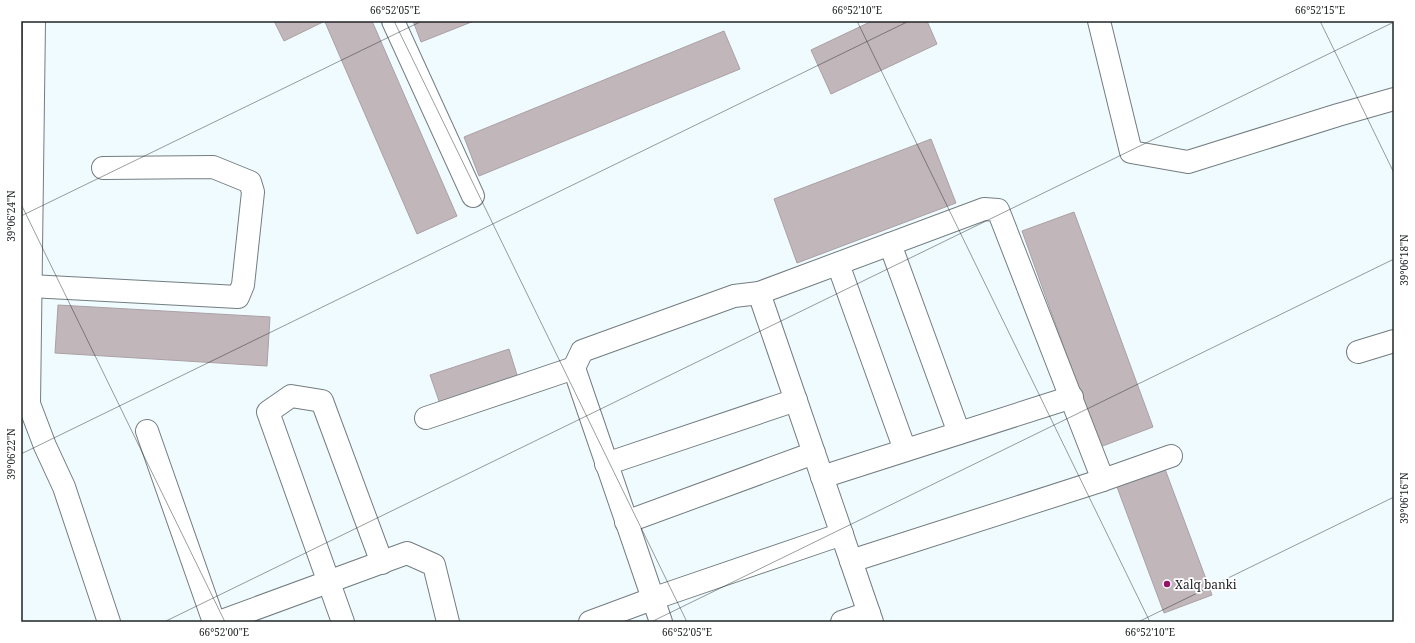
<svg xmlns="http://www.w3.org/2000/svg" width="1415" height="643" font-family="'Noto Serif',serif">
<rect width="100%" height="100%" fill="#f0fbff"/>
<g fill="#c1b7bb" stroke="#aaa0a4">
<polygon points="274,21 322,21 323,22 284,41"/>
<polygon points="328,21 372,21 457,216 417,234 325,22"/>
<polygon points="413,21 474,21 421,42"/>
<polygon points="872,21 927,21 937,44 831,94 811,50"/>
<polygon points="724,31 740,69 479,176 464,137"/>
<polygon points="931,139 956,203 797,263 774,199"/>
<polygon points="1074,212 1153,427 1100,447 1022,231"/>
<polygon points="58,305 270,317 267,366 55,353"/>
<polygon points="509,349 518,378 440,404 430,375"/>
<polygon points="1162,461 1212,595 1164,613 1114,479"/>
</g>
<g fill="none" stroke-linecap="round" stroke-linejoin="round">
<defs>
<g id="minor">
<polyline points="34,21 29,404 45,446 64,487 109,622"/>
<polyline points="393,21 473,196"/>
<polyline points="1099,21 1131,152 1188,162 1338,115 1394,99"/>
<polyline points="890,244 959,433"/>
<polyline points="838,264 905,450"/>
<polyline points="30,286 238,297 243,285 253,192 250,182 213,167 103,168"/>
<polyline points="759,293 872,622"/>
<polyline points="1358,352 1394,341"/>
<polyline points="426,418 574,368"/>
<polyline points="147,431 214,622"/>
<polyline points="606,464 796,400"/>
<polyline points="822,477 1072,397"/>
<polyline points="626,522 814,453"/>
<polyline points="851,561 1103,480 1171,456"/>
<polyline points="219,622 407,553 434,565 448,622"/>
<polyline points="343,622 268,412 291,396 322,401 382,563"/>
<polyline points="590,622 652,599 842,534"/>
<polyline points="661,622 574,368 582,351 734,296 759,293 984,209 998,210 1103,480"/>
<polyline points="842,622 869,613"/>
</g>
</defs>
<use href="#minor" stroke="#737d80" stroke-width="24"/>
<use href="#minor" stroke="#fff" stroke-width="22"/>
</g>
<path fill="none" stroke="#212526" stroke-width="1" stroke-opacity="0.45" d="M394 21 687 622M857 21 1150 622M1320 21 1394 173M21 204 225 622M21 216 422 21M21 454 909 21M164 622 1394 22M651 622 1394 259M1138 622 1394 497"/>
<circle fill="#971268" stroke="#fff" stroke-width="1.5" cx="1167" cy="584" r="4"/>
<g text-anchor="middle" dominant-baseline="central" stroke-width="3.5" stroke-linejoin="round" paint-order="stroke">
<g font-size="12" fill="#212526" stroke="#fff" text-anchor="start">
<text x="1175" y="584">Xalq banki</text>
</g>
</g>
<rect width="1415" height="643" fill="none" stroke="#ffffff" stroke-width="44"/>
<rect x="22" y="22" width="1371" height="599" fill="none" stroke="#212526" stroke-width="1.5"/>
<g font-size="10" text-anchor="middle" fill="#212526">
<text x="395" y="14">66°52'05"E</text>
<text x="857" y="14">66°52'10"E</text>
<text x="1320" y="14">66°52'15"E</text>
<text transform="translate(11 216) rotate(-90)" y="4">39°06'24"N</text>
<text transform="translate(1404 260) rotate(-90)" y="4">39°06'18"N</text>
<text transform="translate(11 454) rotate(-90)" y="4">39°06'22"N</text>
<text transform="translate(1404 498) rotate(-90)" y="4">39°06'16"N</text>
<text x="224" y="636">66°52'00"E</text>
<text x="687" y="636">66°52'05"E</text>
<text x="1150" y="636">66°52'10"E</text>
</g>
</svg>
